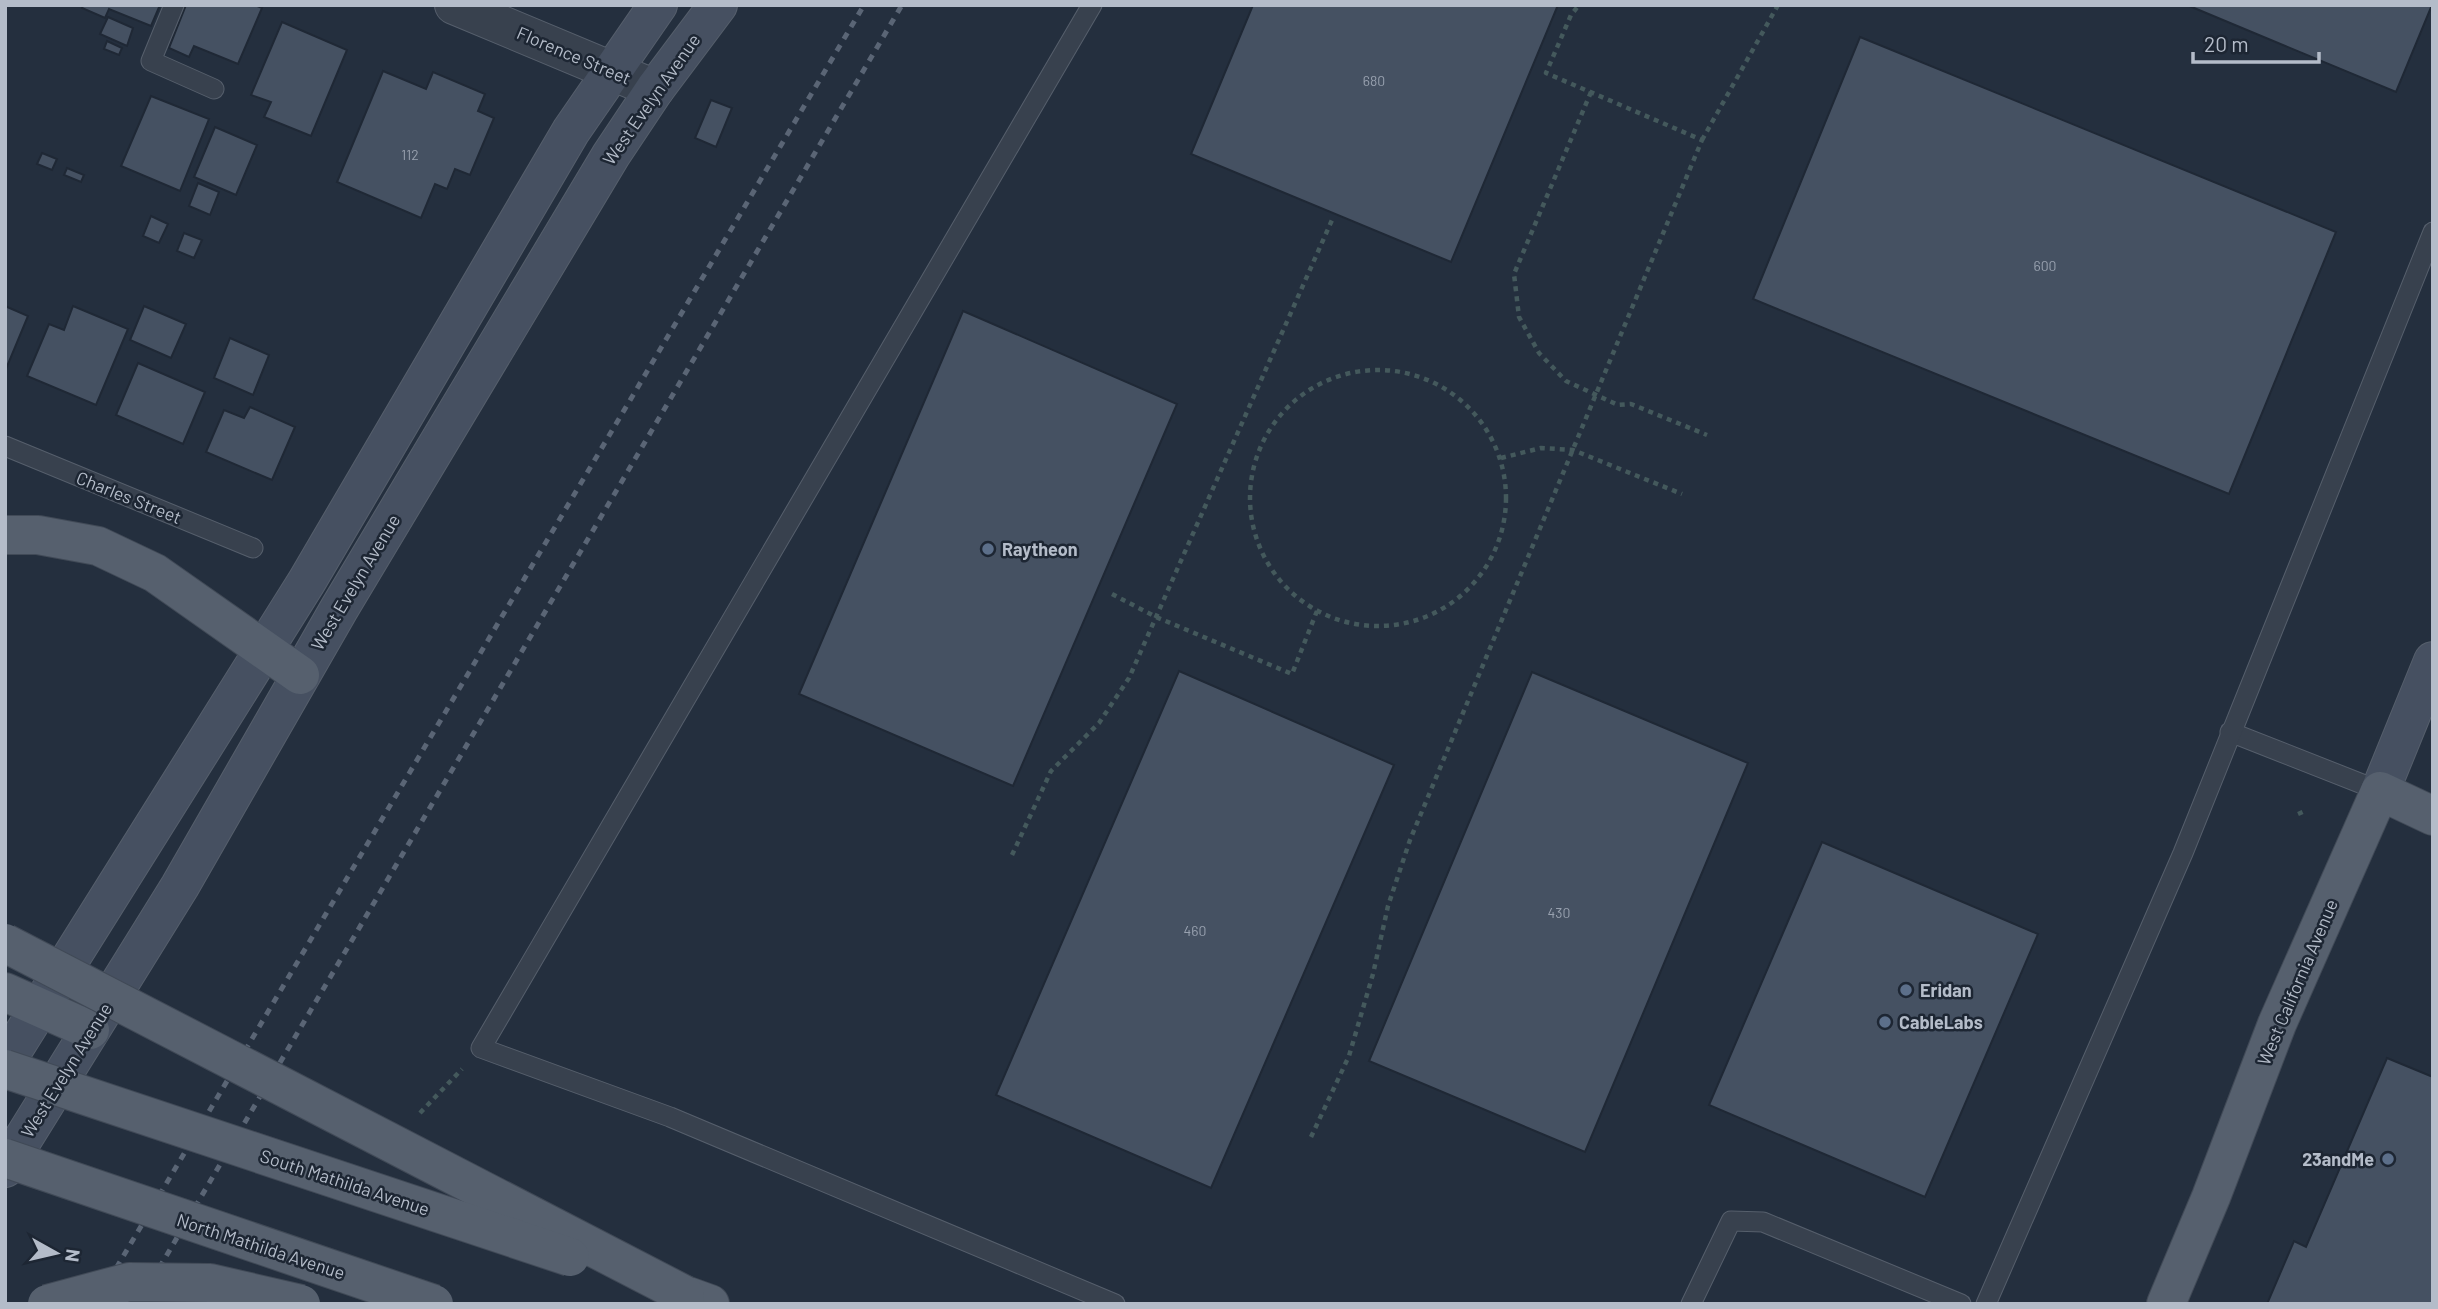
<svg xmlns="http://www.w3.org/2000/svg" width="2438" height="1309" font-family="Barlow,sans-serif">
<rect width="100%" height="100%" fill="#242f3e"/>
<g fill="#455162" stroke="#1f2835" stroke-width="2">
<polygon points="83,5 160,5 151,26 109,9 105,18 82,8"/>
<polygon points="186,5 255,5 262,8 238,64 194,46 189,57 169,48"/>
<polygon points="1253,5 1558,5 1451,262 1191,154"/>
<polygon points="2187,5 2432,5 2396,92"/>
<polygon points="108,17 133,28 127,46 100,34"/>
<polygon points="282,22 347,50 311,136 264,117 271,102 251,95"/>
<polygon points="1860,37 2336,232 2229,494 1753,299"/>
<polygon points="107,41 122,48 119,55 104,49"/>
<polygon points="383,71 426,89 433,72 485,94 478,111 494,118 470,175 455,169 447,189 435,184 421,218 337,182"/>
<polygon points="151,96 209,119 180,191 121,166"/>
<polygon points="711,100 732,108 716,147 695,138"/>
<polygon points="215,127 257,145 236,195 194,177"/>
<polygon points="42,153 57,159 52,170 37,164"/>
<polygon points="67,168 84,175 81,182 64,175"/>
<polygon points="198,183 219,192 210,215 189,206"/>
<polygon points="151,216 168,224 159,243 143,236"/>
<polygon points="184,233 202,240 194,258 177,251"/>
<polygon points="5,306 28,316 6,369 5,369"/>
<polygon points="73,306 128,329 96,405 27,376 49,324 64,330"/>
<polygon points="144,306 186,324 171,358 130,340"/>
<polygon points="963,311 1177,404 1013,786 799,694"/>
<polygon points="230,338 269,355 253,395 214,378"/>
<polygon points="138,363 205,392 183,444 116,415"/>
<polygon points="250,407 295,427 272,480 206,452 224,410 244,418"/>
<polygon points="1179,671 1394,765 1211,1188 996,1095"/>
<polygon points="1532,672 1748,763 1585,1152 1369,1061"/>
<polygon points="1822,842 2038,934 1925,1197 1709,1105"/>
<polygon points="2387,1058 2433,1077 2433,1304 2267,1304 2294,1241 2306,1247"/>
</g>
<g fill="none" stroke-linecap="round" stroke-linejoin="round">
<defs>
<g id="lane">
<polyline points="174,5 151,61 214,89"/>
<polyline points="1092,5 481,1048 670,1117 1115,1304"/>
<polyline points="5,446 253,548"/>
<polyline points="2230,732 2380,791"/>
<polyline points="1691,1304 1731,1221 1763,1222 1961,1304"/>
<polyline points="1986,1304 2183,853 2433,232"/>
</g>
<polyline id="street" points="454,5 655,89"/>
<g id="secondary">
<polyline points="2380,791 2433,661"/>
<polyline points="5,1063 307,581 571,131 658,5"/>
<polyline points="5,1168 180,886 339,609 611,155 655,89 718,5"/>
</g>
<g id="primary">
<polyline points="5,535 38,535 98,546 155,573 300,675"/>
<polyline points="5,992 90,1030"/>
<polyline points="685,1295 710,1304"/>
<polyline points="2166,1304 2211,1197 2277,1024 2380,791 2433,816"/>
</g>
</defs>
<use href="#lane" stroke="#565f6c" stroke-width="21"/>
<use href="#street" stroke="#565f6c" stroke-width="40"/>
<use href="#secondary" stroke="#565f6c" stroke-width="40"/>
<use href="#primary" stroke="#414a57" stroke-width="40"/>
<g stroke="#44595c" stroke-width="4.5" stroke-dasharray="5 5" stroke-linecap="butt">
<polyline points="1591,92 1514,274 1519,317 1539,353 1566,381 1618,405 1631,404 1707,435"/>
<polyline points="1702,140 1778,5"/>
<circle cx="1378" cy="498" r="128"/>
<polyline points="1501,458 1541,448 1573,450 1682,494"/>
<polyline points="1112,594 1156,617 1292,674 1317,611"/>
<polyline points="2298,814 2305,811"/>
<polyline points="1012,855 1051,771 1099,723 1129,678 1332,220"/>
<polyline points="420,1113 462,1069"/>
<polyline points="1311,1137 1349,1056 1373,974 1388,906 1410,840 1702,140 1546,73 1571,15 1579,5"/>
</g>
<use href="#lane" stroke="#38414e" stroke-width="19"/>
<use href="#street" stroke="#38414e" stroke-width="38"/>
<use href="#secondary" stroke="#465061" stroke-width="38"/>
<use href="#primary" stroke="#56606e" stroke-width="38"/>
<g stroke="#5a6575" stroke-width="5" stroke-dasharray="7 7" stroke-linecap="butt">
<polyline points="95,1304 864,5"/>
<polyline points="138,1304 902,5"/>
</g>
<defs>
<g id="primary-bridge">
<polyline points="5,943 685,1295"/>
<polyline points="5,1069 570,1257"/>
<polyline points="5,1158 434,1304"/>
<polyline points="47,1304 129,1282 210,1283 301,1304"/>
</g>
</defs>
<use href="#primary-bridge" stroke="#414a57" stroke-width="40" stroke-linecap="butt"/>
<use href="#primary-bridge" stroke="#56606e" stroke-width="38"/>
</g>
<g fill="#5c6f8a" stroke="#1d2633" stroke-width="2.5">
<circle cx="988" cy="549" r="7"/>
<circle cx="1906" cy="990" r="7"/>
<circle cx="1885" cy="1022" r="7"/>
<circle cx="2388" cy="1159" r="7"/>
</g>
<g text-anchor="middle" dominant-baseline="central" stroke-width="5" stroke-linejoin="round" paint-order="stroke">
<g font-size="14" fill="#98a1af">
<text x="1374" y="80">680</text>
<text x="410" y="154">112</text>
<text x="2045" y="265">600</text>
<text x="1559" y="912">430</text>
<text x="1195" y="930">460</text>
</g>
<g font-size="18" fill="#b4bcc9" stroke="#1d2633">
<text transform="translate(574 55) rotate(23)">Florence Street</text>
<text transform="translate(651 99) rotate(-55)">West Evelyn Avenue</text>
<text transform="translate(129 497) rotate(22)">Charles Street</text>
<text transform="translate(355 582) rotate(-59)">West Evelyn Avenue</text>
<text transform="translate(2297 982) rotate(-67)">West California Avenue</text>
<text transform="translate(66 1070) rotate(-58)">West Evelyn Avenue</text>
<text transform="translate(345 1182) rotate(18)">South Mathilda Avenue</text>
<text transform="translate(261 1246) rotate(18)">North Mathilda Avenue</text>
</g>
<g font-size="18" font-weight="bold" fill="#b4bcc9" stroke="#1d2633" text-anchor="start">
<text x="1002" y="549">Raytheon</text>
<text x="1920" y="990">Eridan</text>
<text x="1899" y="1022">CableLabs</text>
<text x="2374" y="1159" text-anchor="end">23andMe</text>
</g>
</g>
<rect width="2438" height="1309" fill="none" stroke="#b4bcc9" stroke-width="14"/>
<g transform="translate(56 1253) rotate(98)" stroke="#1d2633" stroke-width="5" paint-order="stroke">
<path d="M0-5L12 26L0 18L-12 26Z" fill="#b4bcc9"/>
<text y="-10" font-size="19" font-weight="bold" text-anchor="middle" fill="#b4bcc9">N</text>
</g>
<path d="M2193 52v10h126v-10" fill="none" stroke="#b4bcc9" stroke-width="3.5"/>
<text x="2204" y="52" font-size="21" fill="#b4bcc9" stroke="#1d2633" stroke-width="5" paint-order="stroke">20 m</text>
</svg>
